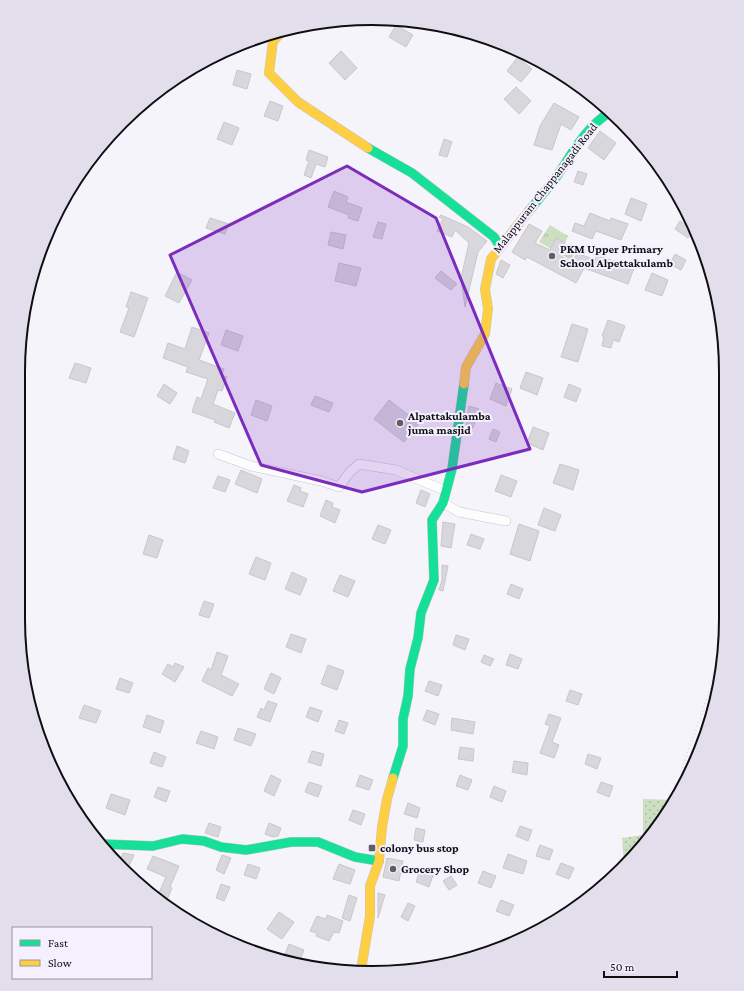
<svg xmlns="http://www.w3.org/2000/svg" width="744" height="991" font-family="'Crimson Pro',serif">
<defs>
<pattern id="grass-dots" width="8" height="8" patternUnits="userSpaceOnUse"><rect width="8" height="8" fill="#ccdfc1"/><path d="M2 2h.1M6 6h.1" fill="none" stroke="#aebea5" stroke-width="1.8" stroke-linecap="round"/></pattern>
<pattern id="park-tufts" width="24" height="20" patternUnits="userSpaceOnUse"><rect width="24" height="20" fill="#ccdfc1"/><path d="M3 7l-1-3M5 7V3M7 7l1-3M15 17l-1-3M17 17v-4M19 17l1-3" fill="none" stroke="#aebea5"/></pattern>
</defs>
<rect width="100%" height="100%" fill="#f5f4fa"/>
<polygon fill="url(#grass-dots)" points="643,799 676,800 638,853 624,865 622,838 643,835"/>
<polygon fill="url(#park-tufts)" points="550,225 568,236 564,246 575,252 571,260 539,242"/>
<g fill="#d8d7dc" stroke="#c9c7cc">
<polygon points="396,25 413,35 406,47 389,37"/>
<polygon points="341,51 357,68 345,80 329,63"/>
<polygon points="518,57 532,69 521,82 507,71"/>
<polygon points="237,70 251,74 247,89 233,85"/>
<polygon points="516,87 531,101 519,114 504,99"/>
<polygon points="270,101 283,106 278,121 264,116"/>
<polygon points="554,103 579,117 571,130 561,124 552,150 534,145 540,126"/>
<polygon points="224,122 239,128 232,145 217,139"/>
<polygon points="600,131 616,143 604,160 588,148"/>
<polygon points="444,139 452,142 447,157 439,155"/>
<polygon points="309,150 328,157 325,167 316,164 311,178 304,175 309,161 306,160"/>
<polygon points="578,171 587,174 583,185 574,182"/>
<polygon points="334,191 348,197 346,202 362,208 358,221 348,218 349,215 328,207"/>
<polygon points="631,198 647,204 641,221 625,214"/>
<polygon points="590,213 610,221 611,218 628,224 621,240 596,231 592,239 572,231 575,223 584,226"/>
<polygon points="441,215 468,227 487,241 478,252 465,307 461,278 469,243 455,230 452,237 437,231 443,219 439,217"/>
<polygon points="210,218 229,224 225,234 206,228"/>
<polygon points="680,221 693,230 688,238 675,229"/>
<polygon points="378,222 386,224 382,239 373,237"/>
<polygon points="529,224 542,231 535,243 550,250 556,238 565,243 559,255 573,263 577,253 595,260 597,255 634,268 628,284 584,268 576,283 527,257 525,260 512,252"/>
<polygon points="331,232 346,235 343,249 328,245"/>
<polygon points="675,254 686,260 681,270 670,264"/>
<polygon points="501,260 510,265 503,278 496,274"/>
<polygon points="339,263 361,268 356,286 335,281"/>
<polygon points="441,271 457,284 451,290 435,278"/>
<polygon points="177,272 192,280 179,303 165,296"/>
<polygon points="652,273 668,280 662,296 645,290"/>
<polygon points="131,292 148,298 134,337 120,332 129,308 126,307"/>
<polygon points="608,320 625,326 619,342 613,340 611,348 602,346 604,337 602,336"/>
<polygon points="572,324 588,329 578,362 561,357"/>
<polygon points="192,327 209,333 199,360 224,369 222,375 227,377 222,391 218,390 213,404 235,413 229,428 214,422 215,420 192,412 197,397 201,399 208,379 186,372 188,367 163,358 168,343 185,349"/>
<polygon points="226,330 243,336 238,351 221,345"/>
<polygon points="75,363 91,368 86,383 69,378"/>
<polygon points="526,372 543,378 537,395 520,388"/>
<polygon points="496,383 512,389 506,406 490,399"/>
<polygon points="164,384 177,393 170,404 157,396"/>
<polygon points="569,384 581,389 576,402 564,397"/>
<polygon points="315,396 333,403 329,412 311,405"/>
<polygon points="256,400 272,406 267,421 251,415"/>
<polygon points="389,400 419,423 404,442 374,419"/>
<polygon points="469,406 479,409 473,428 466,426"/>
<polygon points="533,427 549,433 543,450 527,443"/>
<polygon points="493,429 500,432 496,442 489,439"/>
<polygon points="177,446 189,451 185,463 173,459"/>
<polygon points="560,464 579,470 573,490 553,483"/>
<polygon points="241,470 262,479 257,493 235,484"/>
<polygon points="501,475 517,481 511,497 495,491"/>
<polygon points="218,476 230,480 225,492 213,488"/>
<polygon points="294,485 301,488 300,491 308,494 303,507 287,501"/>
<polygon points="421,490 430,494 425,507 416,503"/>
<polygon points="326,500 333,503 332,507 340,510 335,523 320,516"/>
<polygon points="544,508 561,515 555,531 538,525"/>
<polygon points="443,522 455,524 451,548 441,546"/>
<polygon points="519,524 539,531 530,561 510,554"/>
<polygon points="378,525 391,530 385,544 372,539"/>
<polygon points="471,534 484,539 480,549 467,545"/>
<polygon points="149,535 163,540 157,558 143,554"/>
<polygon points="256,557 271,563 265,580 249,574"/>
<polygon points="442,565 448,566 443,591 439,590 442,580"/>
<polygon points="292,572 307,579 300,595 285,589"/>
<polygon points="340,575 355,581 348,597 333,591"/>
<polygon points="511,584 523,589 519,599 507,594"/>
<polygon points="204,601 214,604 209,618 199,615"/>
<polygon points="291,634 306,639 301,653 286,647"/>
<polygon points="456,635 469,639 465,650 453,645"/>
<polygon points="217,652 228,656 221,675 239,684 232,696 202,681 208,668 211,670"/>
<polygon points="510,654 522,659 518,669 506,665"/>
<polygon points="484,655 494,659 490,666 481,662"/>
<polygon points="175,663 184,667 175,682 162,674 168,664 173,667"/>
<polygon points="328,665 344,671 337,690 321,684"/>
<polygon points="271,673 281,678 274,694 264,689"/>
<polygon points="120,678 133,683 129,693 116,689"/>
<polygon points="429,681 442,685 438,696 425,691"/>
<polygon points="570,690 582,694 578,705 566,701"/>
<polygon points="268,701 277,704 270,722 257,717 261,708 264,710"/>
<polygon points="84,705 101,711 96,723 79,718"/>
<polygon points="310,707 322,711 318,722 306,717"/>
<polygon points="427,710 439,714 435,725 423,720"/>
<polygon points="549,714 561,718 552,742 559,745 554,758 540,753 550,726 545,724"/>
<polygon points="147,715 164,721 160,733 143,727"/>
<polygon points="452,718 475,722 473,734 451,730"/>
<polygon points="339,720 348,723 344,734 335,731"/>
<polygon points="238,728 256,734 251,746 234,740"/>
<polygon points="201,731 218,737 214,749 196,743"/>
<polygon points="460,747 474,749 473,761 458,759"/>
<polygon points="312,751 324,754 321,766 308,762"/>
<polygon points="154,752 166,757 162,767 150,763"/>
<polygon points="588,754 601,758 597,769 585,764"/>
<polygon points="514,761 528,763 527,775 512,772"/>
<polygon points="271,775 281,780 274,796 264,791"/>
<polygon points="360,775 373,780 369,790 356,786"/>
<polygon points="460,775 472,780 468,790 456,786"/>
<polygon points="309,782 322,786 318,797 305,792"/>
<polygon points="601,782 613,786 609,797 597,792"/>
<polygon points="494,786 506,791 502,802 490,797"/>
<polygon points="158,787 170,791 166,802 154,797"/>
<polygon points="111,794 130,800 125,815 106,808"/>
<polygon points="408,803 420,808 417,818 404,814"/>
<polygon points="353,810 365,814 361,825 349,820"/>
<polygon points="209,823 221,827 218,837 205,833"/>
<polygon points="269,823 281,828 278,836 273,837 265,834"/>
<polygon points="520,826 532,830 528,841 516,836"/>
<polygon points="416,828 425,830 423,842 414,840"/>
<polygon points="540,845 553,850 549,860 536,856"/>
<polygon points="123,853 134,855 128,868 119,864"/>
<polygon points="508,854 527,861 523,874 503,868"/>
<polygon points="222,855 231,858 224,874 216,870"/>
<polygon points="153,856 179,866 170,887 172,888 167,900 158,895 166,877 147,869"/>
<polygon points="387,858 403,861 399,881 383,877"/>
<polygon points="561,863 574,868 569,879 556,874"/>
<polygon points="248,864 260,868 256,879 244,875"/>
<polygon points="339,864 355,870 350,884 333,879"/>
<polygon points="420,870 433,875 429,887 416,882"/>
<polygon points="483,871 496,876 491,888 478,883"/>
<polygon points="451,876 457,885 449,890 443,881"/>
<polygon points="221,884 230,887 224,901 216,898"/>
<polygon points="378,893 385,895 378,918"/>
<polygon points="349,895 357,898 350,921 342,918"/>
<polygon points="501,900 514,905 509,916 496,911"/>
<polygon points="408,903 415,906 408,921 401,917"/>
<polygon points="279,912 294,922 282,939 267,929"/>
<polygon points="327,915 343,921 339,933 334,932 329,941 316,936 317,933 310,931 317,916 326,919"/>
<polygon points="289,944 304,950 298,965 283,960"/>
</g>
<g fill="none" stroke-linecap="round" stroke-linejoin="round">
<defs>
<g id="street">
<polyline points="218,454 251,466 321,481 339,487 349,473 359,464 396,470 446,491"/>
<polyline points="443,503 459,512 506,521"/>
</g>
<g id="fast">
<polyline points="368,148 412,173 494,237 499,245"/>
<path d="M528 212C538 200 548 188 557 176 574 151 584 129 610 112"/>
<polyline points="393,778 403,746 403,719 408,696 410,669 418,638 421,613 434,580 432,520 443,503 452,469 464,384"/>
<polyline points="102,844 153,846 182,839 204,841 221,847 246,850 291,842 318,842 355,857 379,861"/>
</g>
<g id="slow">
<polyline points="283,31 273,41 269,73 298,102 368,148"/>
<polyline points="464,384 466,367 485,334 488,309 485,289 491,259 528,212"/>
<polyline points="361,970 370,916 370,886 379,861 382,827 387,799 393,778"/>
</g>
</defs>
<use href="#street" stroke="#c5c4c8" stroke-width="10"/>
<use href="#fast" stroke="#c5c4c8" stroke-width="10"/>
<use href="#slow" stroke="#c5c4c8" stroke-width="10"/>
<polyline stroke="#dbdadc" stroke-width="1.5" stroke-dasharray="1 3" stroke-linecap="butt" points="680,792 683,765 711,687 723,629"/>
<use href="#street" stroke="#fefdfe" stroke-width="9"/>
<use href="#fast" stroke="#16e098" stroke-width="9"/>
<use href="#slow" stroke="#ffcf43" stroke-width="9"/>
</g>
<path fill="#7b2cbf" fill-opacity="0.2" stroke="#7b2cbf" stroke-width="3" stroke-linejoin="round" d="M347 166 436 218 530 449 362 492 261 465 170 255Z"/>
<g fill="#605e64" stroke="#f4f0fe" stroke-width="1.5">
<circle cx="552" cy="256" r="4"/>
<circle cx="400" cy="423" r="4"/>
<rect x="368" y="844" width="8" height="8" rx="2"/>
<circle cx="393" cy="869" r="4"/>
</g>
<g text-anchor="middle" dominant-baseline="central" stroke-width="4" stroke-linejoin="round" paint-order="stroke">
<g font-size="12" fill="#0f0e13" stroke="#f4f0fe">
<text transform="translate(545 188) rotate(-52)">Malappuram Chappanagadi Road</text>
</g>
<g font-size="12" font-weight="bold" fill="#0f0e13" stroke="#f4f0fe" text-anchor="start">
<text x="560" y="249">PKM Upper Primary<tspan x="560" dy="14">School Alpettakulamb</tspan></text>
<text x="408" y="416">Alpattakulamba<tspan x="408" dy="14">juma masjid</tspan></text>
<text x="380" y="848">colony bus stop</text>
<text x="401" y="869">Grocery Shop</text>
</g>
</g>
<path d="M0 0H744V991H0ZM372 25H372A347 347 0 0 1 719 372V619A347 347 0 0 1 372 966H372A347 347 0 0 1 25 619V372A347 347 0 0 1 372 25Z" fill="#e2deeb" fill-rule="evenodd"/>
<path fill="none" stroke="#0f0e13" stroke-width="2" d="M372 25H372A347 347 0 0 1 719 372V619A347 347 0 0 1 372 966H372A347 347 0 0 1 25 619V372A347 347 0 0 1 372 25Z"/>
<rect x="12" y="927" width="140" height="52" fill="#f4f0fe" stroke="#9896a0"/>
<rect x="20" y="940" width="20" height="6" fill="#16e098" stroke="#9896a0"/>
<text x="48" y="947" font-size="12" fill="#0f0e13">Fast</text>
<rect x="20" y="960" width="20" height="6" fill="#ffcf43" stroke="#9896a0"/>
<text x="48" y="967" font-size="12" fill="#0f0e13">Slow</text>
<path d="M604 971v6h73v-6" fill="none" stroke="#0f0e13" stroke-width="2"/>
<text x="610" y="971" font-size="12" fill="#0f0e13" stroke="#f4f0fe" stroke-width="3" paint-order="stroke">50 m</text>
</svg>
